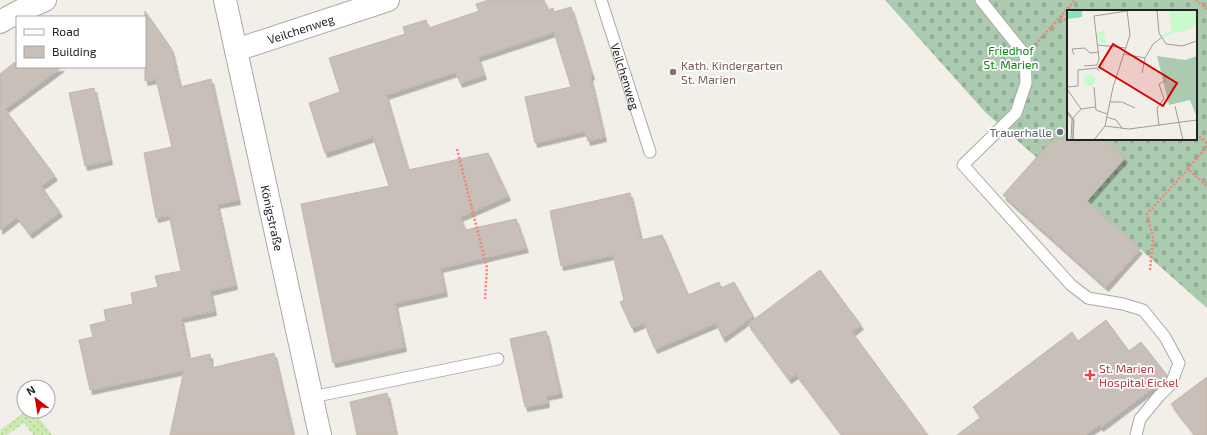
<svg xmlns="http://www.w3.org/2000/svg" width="1207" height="435" font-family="'Exo 2',sans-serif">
<defs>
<pattern id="grass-dots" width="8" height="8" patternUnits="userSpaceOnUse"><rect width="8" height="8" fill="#cdebb0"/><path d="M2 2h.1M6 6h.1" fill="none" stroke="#b0c997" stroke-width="1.8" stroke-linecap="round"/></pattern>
<pattern id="cemetery-stones" width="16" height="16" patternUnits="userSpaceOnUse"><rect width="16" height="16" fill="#aacbaf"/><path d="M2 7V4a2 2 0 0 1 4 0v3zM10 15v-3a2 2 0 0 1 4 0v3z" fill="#92ae96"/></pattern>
<filter id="shadow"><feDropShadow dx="2.5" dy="4.5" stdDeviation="0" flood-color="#0004"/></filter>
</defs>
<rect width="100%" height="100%" fill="#f2efe9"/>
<polygon fill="url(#grass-dots)" points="26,411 34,411 52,435 33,435 24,423 7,435 0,435 0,430"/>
<path fill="url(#cemetery-stones)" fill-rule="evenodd" d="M885 0H1207V308L985 112ZM1068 11H1196V139H1068Z"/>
<g fill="#c7bfb8" stroke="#c4b6ab" filter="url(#shadow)">
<polygon points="489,0 544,0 548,10 553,8 554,12 571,7 592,75 590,76 604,137 588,141 585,131 535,143 525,97 571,87 554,32 478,57 484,75 460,83 456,72 386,95 408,170 488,153 508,196 460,217 465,230 516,219 526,248 440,268 445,292 395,303 404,347 333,363 301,204 389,186 373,137 325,153 309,103 340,92 329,58 405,34 403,27 426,20 429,28 479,11 476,4"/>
<polygon points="145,11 171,48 180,87 211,79 238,200 217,204 235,285 210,291 214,311 181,318 189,359 210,354 211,368 274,353 293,435 170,435 184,370 90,390 79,340 93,337 90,325 106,321 104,310 133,304 131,293 158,287 155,276 181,271 169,215 156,218 144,153 172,147 156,79 145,81"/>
<polygon points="15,62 17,67 62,67 5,109 55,176 41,186 60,212 30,234 17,217 0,230 0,74"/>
<polygon points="94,88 110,160 85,166 69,93"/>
<polygon points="1053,139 1104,139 1125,158 1087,201 1140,249 1106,287 1003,195"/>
<polygon points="630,193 641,240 662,235 688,295 719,282 721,288 734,282 753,316 723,338 716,323 655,349 644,323 632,328 620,302 624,300 613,255 561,266 550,211"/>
<polygon points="820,270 861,325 852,332 928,435 842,435 796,374 789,379 748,324"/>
<polygon points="1106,320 1129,351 1141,342 1167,375 1166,378 1101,427 1099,425 1085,435 957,435 981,417 973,407 1072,332 1078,341"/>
<polygon points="546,331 560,393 546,396 547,403 525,407 510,339"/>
<polygon points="1207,377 1207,435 1195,435 1171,404"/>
<polygon points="387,393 396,435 357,435 350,402"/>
</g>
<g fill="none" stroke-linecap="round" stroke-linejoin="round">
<defs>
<g id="service">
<path id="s1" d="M601 0 650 152"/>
<polyline points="981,0 1025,55 1026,83 1016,113 963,165 1071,285 1088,298 1123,304 1143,310 1165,337 1179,363 1171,384 1159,396 1140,419 1136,435"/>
<polyline points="312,397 498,359"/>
</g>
<g id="minor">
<polyline points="0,22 18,12 45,0"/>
<path id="s2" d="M236 50 388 0"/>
</g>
<g id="tertiary">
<path id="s3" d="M225 0 320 435"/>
</g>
</defs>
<use href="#service" stroke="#a9a9a9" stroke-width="13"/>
<use href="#minor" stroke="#a9a9a9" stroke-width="24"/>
<use href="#tertiary" stroke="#a9a9a9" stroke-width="24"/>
<g stroke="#fa8072" stroke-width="2.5" stroke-dasharray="2 2" stroke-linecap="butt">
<polyline points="1196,0 1207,9"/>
<polyline points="1068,23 1061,16 1075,0"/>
<polyline points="1038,41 1061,16"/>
<polyline points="1196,134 1207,143"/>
<polyline points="1207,146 1188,169 1207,186"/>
<polyline points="457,149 487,268 485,299"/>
<polyline points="1150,270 1153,237 1147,214 1188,169"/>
</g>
<use href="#service" stroke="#fff" stroke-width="11"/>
<use href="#minor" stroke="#fff" stroke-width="22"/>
<use href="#tertiary" stroke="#fff" stroke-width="22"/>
</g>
<circle fill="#8d6e63" stroke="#fff" stroke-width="1.5" cx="673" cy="72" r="4"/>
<circle fill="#6b7280" stroke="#fff" stroke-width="1.5" cx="1060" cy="132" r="4"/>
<path fill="#e0444e" stroke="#fff" stroke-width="1.5" d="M1088 369h4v4h4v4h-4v4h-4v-4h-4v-4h4z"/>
<g text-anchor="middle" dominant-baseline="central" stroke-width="3.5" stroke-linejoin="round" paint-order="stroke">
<g font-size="12" fill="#222" stroke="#fff">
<text stroke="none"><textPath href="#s2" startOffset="68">Veilchenweg</textPath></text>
<text stroke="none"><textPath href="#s1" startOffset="80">Veilchenweg</textPath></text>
<text stroke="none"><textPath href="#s3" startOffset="223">Königstraße</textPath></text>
</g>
<g font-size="12" fill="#0c8416" stroke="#fff">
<text x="1011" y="50">Friedhof<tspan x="1011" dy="14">St. Marien</tspan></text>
</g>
<g font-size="12" fill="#785e54" stroke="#fff" text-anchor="start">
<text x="681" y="65">Kath. Kindergarten<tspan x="681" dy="14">St. Marien</tspan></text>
</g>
<g font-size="12" fill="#5b616d" stroke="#fff" text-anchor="end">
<text x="1052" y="132">Trauerhalle</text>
</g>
<g font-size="12" fill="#be3a42" stroke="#fff" text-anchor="start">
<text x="1099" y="368">St. Marien<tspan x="1099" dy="14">Hospital Eickel</tspan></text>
</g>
</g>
<g transform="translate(1067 10)">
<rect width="130" height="130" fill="#f2efe9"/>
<path d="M90 46 118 50 130 46V108L123 90 102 95Z" fill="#aacbaf"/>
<path d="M102 0H129L130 15 116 22H107L96 29 94 25 105 21ZM37 20 38 32 35 33 30 30 29 23ZM16 70a6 6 0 1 1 12 0a6 6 0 1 1-12 0Z" fill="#c8facc"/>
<path d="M15 0V7L0 9V2Z" fill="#88e0be"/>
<path fill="none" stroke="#9f9d99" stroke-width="1" d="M90 0 92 23 99 34 115 36 130 31M31 35 59 38M57 44 78 48 86 34 94 28M7 45 5 39 18 38 23 43 32 42M17 56 30 55 32 49 27 6 60 1M75 63 78 48M0 77 11 76V60L30 58 32 61M27 77 29 100 40 104M0 79 14 99M43 92H55L68 98M108 96 116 130M0 101 7 110 6 130M0 102 5 109 4 130M40 107 49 110 55 118M6 108 14 99 28 97M6 108V130M38 116 46 77 63 25 60 0M38 116 62 119 130 110M92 116 90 98 97 89 92 74 98 71V64M27 130 38 116"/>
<path fill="#d40000" fill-opacity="0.15" stroke="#d40000" stroke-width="2" d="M46 34 110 73 96 96 32 57Z"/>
<rect width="130" height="130" fill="none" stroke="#222" stroke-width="2"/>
</g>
<rect x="16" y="16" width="130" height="52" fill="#ffffff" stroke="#a7a7a7"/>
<rect x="24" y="29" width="20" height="6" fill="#ffffff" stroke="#a7a7a7"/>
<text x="52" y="36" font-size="12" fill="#222222">Road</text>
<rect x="24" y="46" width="20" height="12" fill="#c7bfb8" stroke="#a7a7a7"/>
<text x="52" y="56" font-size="12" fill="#222222">Building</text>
<g transform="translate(36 399) rotate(329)"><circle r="19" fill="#ffffff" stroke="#a7a7a7"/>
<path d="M0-3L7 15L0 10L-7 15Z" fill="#d40000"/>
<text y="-6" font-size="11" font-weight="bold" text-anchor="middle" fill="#222222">N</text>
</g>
</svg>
